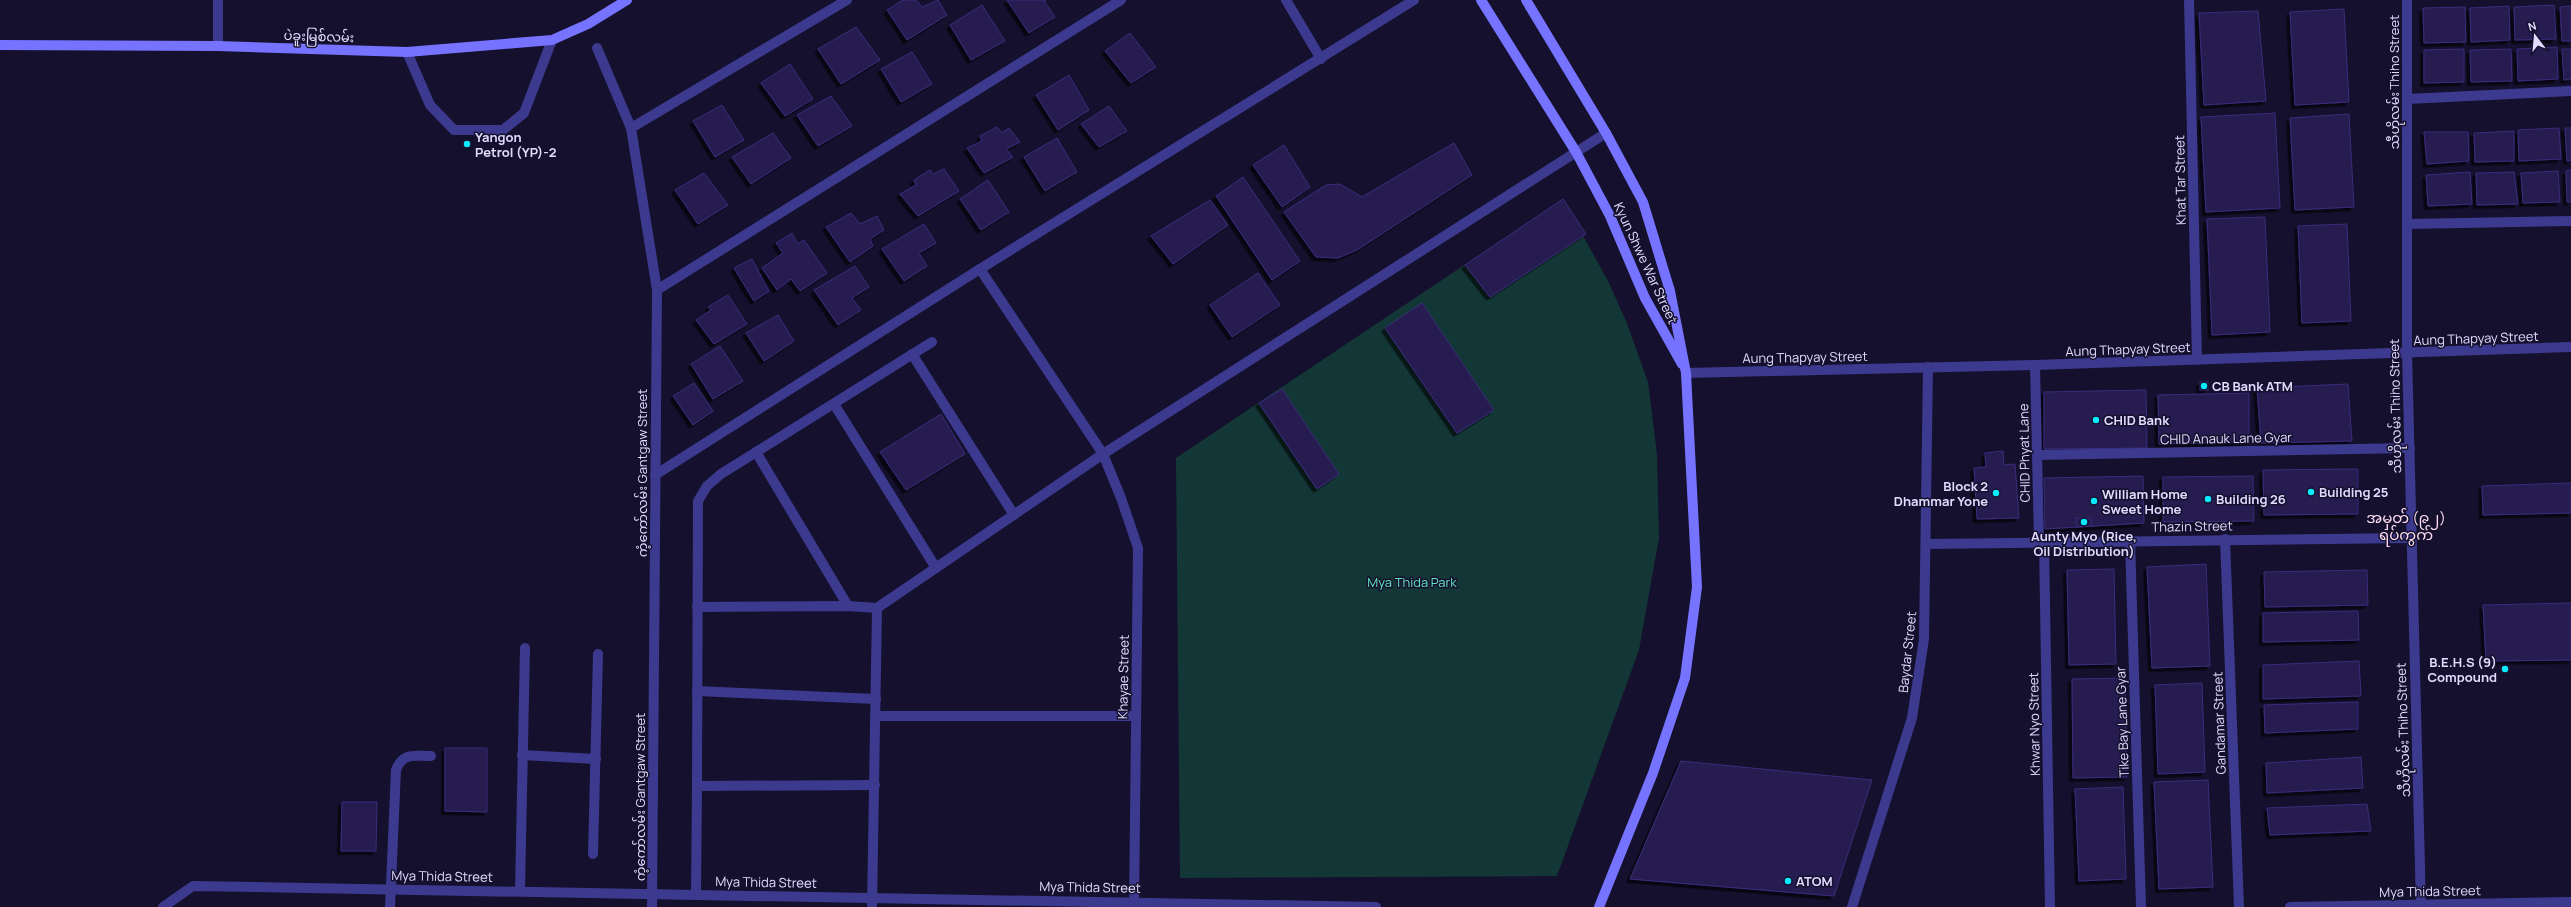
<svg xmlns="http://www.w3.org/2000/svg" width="2571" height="907" font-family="Manrope,'Noto Sans Myanmar',sans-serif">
<defs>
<filter id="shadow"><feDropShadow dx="-3.5" dy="3.5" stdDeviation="0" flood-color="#0009"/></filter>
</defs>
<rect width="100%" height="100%" fill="#15102d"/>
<polygon fill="#133736" points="1563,199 1609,283 1626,321 1648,382 1657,455 1659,538 1639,650 1557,876 1180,878 1176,458"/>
<g fill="#251c4f" stroke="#3b2d7c" filter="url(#shadow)">
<polygon points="903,0 916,0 922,7 938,0 947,15 907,40 887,10"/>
<polygon points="1007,0 1046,0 1044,1 1055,17 1029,33"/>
<polygon points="982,5 1005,41 971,60 950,25"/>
<polygon points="2554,5 2556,39 2515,40 2514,7"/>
<polygon points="2509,6 2510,40 2471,42 2470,8"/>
<polygon points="2571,6 2571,41 2562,41 2560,7"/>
<polygon points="2465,7 2466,42 2424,43 2423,8"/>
<polygon points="2344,9 2349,102 2295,105 2290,12"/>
<polygon points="2258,11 2266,101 2204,105 2199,13"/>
<polygon points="856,27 880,60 841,84 818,49"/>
<polygon points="1130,33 1156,67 1131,83 1105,51"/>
<polygon points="2557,47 2558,79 2518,81 2517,49"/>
<polygon points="2464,49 2464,82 2424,83 2424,50"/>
<polygon points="2511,49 2512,81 2471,82 2470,50"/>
<polygon points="2562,49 2571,49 2571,79 2564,80"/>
<polygon points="912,52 932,84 901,102 881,69"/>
<polygon points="790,64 813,99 785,116 761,83"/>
<polygon points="1069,75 1089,110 1058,130 1036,95"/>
<polygon points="831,96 852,126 818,146 797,115"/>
<polygon points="722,105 744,140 715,157 693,121"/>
<polygon points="1109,106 1127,131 1099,147 1081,124"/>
<polygon points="2275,113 2280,208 2206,212 2201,117"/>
<polygon points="2349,114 2354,207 2295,210 2290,118"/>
<polygon points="997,127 1002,133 1009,128 1020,142 1006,149 1013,157 984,173 967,148 982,141 980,136"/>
<polygon points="2559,128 2561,159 2519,161 2518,130"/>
<polygon points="2565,128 2571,128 2571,160 2567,161"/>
<polygon points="2514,131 2514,161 2475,162 2474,133"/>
<polygon points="2424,132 2468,132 2469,161 2427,164"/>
<polygon points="773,133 791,158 751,184 732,157"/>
<polygon points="1057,138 1077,172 1045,191 1024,157"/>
<polygon points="1454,143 1472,175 1357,250 1338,258 1316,257 1284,212 1326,185 1340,184 1362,197"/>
<polygon points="1284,145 1310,187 1282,207 1253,165"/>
<polygon points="944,169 959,191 918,216 900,194 916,185 914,180 930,170 933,174"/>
<polygon points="2571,170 2571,202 2567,202 2566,171"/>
<polygon points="2558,171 2560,202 2523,203 2521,173"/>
<polygon points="2470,172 2472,204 2428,206 2426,175"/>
<polygon points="2514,172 2518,204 2477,205 2476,173"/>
<polygon points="704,173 728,205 698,224 675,190"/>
<polygon points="1243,177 1300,261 1272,280 1216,196"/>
<polygon points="988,180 1009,212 981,230 960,199"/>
<polygon points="1563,199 1586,234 1490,297 1465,265"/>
<polygon points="1210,200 1228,225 1173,264 1151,236"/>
<polygon points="851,213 860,224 877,216 884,230 870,239 873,246 850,262 826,227"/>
<polygon points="2265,217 2270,332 2212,335 2207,219"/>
<polygon points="924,224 936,243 919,253 927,266 904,281 882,249"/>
<polygon points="2347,224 2351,321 2302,323 2298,226"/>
<polygon points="792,233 798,244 804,240 827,273 800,291 791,279 777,290 762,268 783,253 776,243"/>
<polygon points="752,259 769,291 754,301 734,268"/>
<polygon points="855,266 869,287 852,298 861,310 838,325 814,290"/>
<polygon points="1258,273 1280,305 1232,337 1210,305"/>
<polygon points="728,295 747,324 714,344 696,320 711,310 708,307"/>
<polygon points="1422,303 1494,410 1457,433 1385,328"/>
<polygon points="778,315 794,341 764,361 746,333"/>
<polygon points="720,346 743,381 713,399 691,364"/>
<rect x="2200" y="382" width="8" height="8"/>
<polygon points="694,383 713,411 693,425 673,396"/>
<polygon points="2348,384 2352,441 2261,443 2257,388"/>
<polygon points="1282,389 1339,474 1317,489 1259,403"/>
<polygon points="2146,390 2147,448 2044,449 2044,392"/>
<polygon points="2249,393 2249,442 2159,444 2158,395"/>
<polygon points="941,414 965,454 906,490 880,452"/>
<polygon points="2003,451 2004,465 2015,464 2019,518 1977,519 1974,468 1986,467 1985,453"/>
<polygon points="2358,469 2358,514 2264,515 2263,470"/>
<polygon points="2143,476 2144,523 2045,529 2044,478"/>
<polygon points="2253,476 2254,521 2163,522 2163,477"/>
<polygon points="2571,483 2571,513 2483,515 2482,486"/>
<polygon points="2076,518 2091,518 2092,526 2077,527"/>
<polygon points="2206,564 2210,666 2152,668 2147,567"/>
<polygon points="2114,569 2116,664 2069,665 2067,570"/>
<polygon points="2367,570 2368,605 2265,607 2264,572"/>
<polygon points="2571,603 2571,660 2486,661 2483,605"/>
<polygon points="2358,611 2359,640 2263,642 2263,613"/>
<polygon points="2359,661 2361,696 2263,699 2263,665"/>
<polygon points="2125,678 2127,777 2073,778 2072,679"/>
<polygon points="2202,683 2205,772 2158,774 2155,685"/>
<polygon points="2358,702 2358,729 2265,733 2264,705"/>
<polygon points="445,748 487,748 487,812 445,811"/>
<polygon points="2361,757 2363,788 2267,793 2266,763"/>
<polygon points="1681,761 1872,780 1834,896 1630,879"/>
<polygon points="2208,780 2213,887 2159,889 2154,782"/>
<polygon points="2123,787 2126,879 2079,881 2075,789"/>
<polygon points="342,802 377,802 376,851 341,851"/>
<polygon points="2367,804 2371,831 2270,835 2267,808"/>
</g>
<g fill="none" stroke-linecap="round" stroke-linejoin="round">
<polyline stroke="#3c3a8e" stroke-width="10" points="407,52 430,105 454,130 503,130 524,113 552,40"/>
<g stroke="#3c3a8e" stroke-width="10">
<polyline points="218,0 218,46"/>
<polyline points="1286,0 1321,59"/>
<polyline points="2189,0 2197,360"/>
<polyline points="2407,0 2407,353 2421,907"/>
<polyline points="597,48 631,128 657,290 652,907"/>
<polyline points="2407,99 2571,91"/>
<polyline points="631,128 847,0"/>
<polyline points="2408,224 2571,221"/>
<polyline points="980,269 1103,454 1121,498 1138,548 1134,907"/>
<polyline points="657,290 1121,0"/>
<polyline points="912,354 1014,515"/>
<polyline points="2035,365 2039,541"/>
<polyline points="1686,373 2035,365 2571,347"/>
<polyline points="834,404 936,568"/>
<polyline points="756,452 848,606"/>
<polyline points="2037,455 2410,448"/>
<polyline points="655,475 980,269 1414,0"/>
<polyline points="2225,539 2239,907"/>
<polyline points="2130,540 2141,907"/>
<polyline points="2044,542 2050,907"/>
<polyline points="1926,544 2410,538"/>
<polyline points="697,607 848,606 877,608"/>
<polyline points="697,691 876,699"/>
<polyline points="876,716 1135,716"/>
<polyline points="522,755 596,759"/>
<polyline points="697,786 698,501 707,486 721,474 932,342"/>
<polyline points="593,854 598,654"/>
<polyline points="520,890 525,648"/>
<polyline points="696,893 697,786 875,785"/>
<polyline points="163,907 193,886 1376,907"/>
<path d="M390 907 396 770C403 752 414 756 431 756"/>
<polyline points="872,907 877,608 1103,454 1606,133"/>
<polyline points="1852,907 1912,718 1924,639 1928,367"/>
<polyline points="2290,907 2571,902"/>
</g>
<g stroke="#7573ff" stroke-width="10">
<polyline points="1481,0 1576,152 1610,216 1645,298 1682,364"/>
<polyline points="1526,0 1606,133 1643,202 1670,291 1686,373 1697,587 1685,678 1653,773 1599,907"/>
<polyline points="0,45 218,46 407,52 552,40 588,24 627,0"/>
</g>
</g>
<g fill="#08eaff" stroke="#15102d" stroke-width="1.5">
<circle cx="467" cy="144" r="4"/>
<circle cx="2204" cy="386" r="4"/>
<circle cx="2096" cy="420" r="4"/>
<circle cx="2311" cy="492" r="4"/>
<circle cx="1996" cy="493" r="4"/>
<circle cx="2208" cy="499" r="4"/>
<circle cx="2094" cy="501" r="4"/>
<circle cx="2084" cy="522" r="4"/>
<circle cx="2505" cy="669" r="4"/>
<circle cx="1788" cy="881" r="4"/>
</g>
<g text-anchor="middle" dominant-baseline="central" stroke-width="3" stroke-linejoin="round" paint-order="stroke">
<g font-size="13" fill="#e0dcff" stroke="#15102d">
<text transform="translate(319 36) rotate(2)">ပဲခူးမြစ်လမ်း</text>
<text transform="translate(2394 82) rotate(-90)">သီဟိုလမ်း Thiho Street</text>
<text transform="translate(2180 180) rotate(-91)">Khat Tar Street</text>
<text transform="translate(1646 263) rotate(65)">Kyun Shwe War Street</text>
<text transform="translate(2476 338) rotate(-2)">Aung Thapyay Street</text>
<text transform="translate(2128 349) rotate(-2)">Aung Thapyay Street</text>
<text transform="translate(1805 357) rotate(-1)">Aung Thapyay Street</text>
<text transform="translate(2395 406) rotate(-91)">သီဟိုလမ်း Thiho Street</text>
<text transform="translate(2226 438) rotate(-1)">CHID Anauk Lane Gyar</text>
<text transform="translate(2024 453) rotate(-91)">CHID Phyat Lane</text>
<text transform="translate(642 473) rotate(-90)">ကံ့ကော်လမ်း Gantgaw Street</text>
<text transform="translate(2192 526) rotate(-1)">Thazin Street</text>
<text transform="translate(1907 652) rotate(-84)">Baydar Street</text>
<text transform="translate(1123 677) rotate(-89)">Khayae Street</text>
<text transform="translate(2122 722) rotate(-92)">Tike Bay Lane Gyar</text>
<text transform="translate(2219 723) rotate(-92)">Gandamar Street</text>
<text transform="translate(2034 724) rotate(-91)">Khwar Nyo Street</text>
<text transform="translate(2403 730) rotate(-92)">သီဟိုလမ်း Thiho Street</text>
<text transform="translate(640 797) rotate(-90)">ကံ့ကော်လမ်း Gantgaw Street</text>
<text transform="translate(442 876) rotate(1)">Mya Thida Street</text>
<text transform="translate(766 882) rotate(1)">Mya Thida Street</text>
<text transform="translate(1090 887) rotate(1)">Mya Thida Street</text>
<text transform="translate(2430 891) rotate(-1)">Mya Thida Street</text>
</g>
<g font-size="13" font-weight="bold" fill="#e0dcff" stroke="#15102d" text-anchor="start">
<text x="475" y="137">Yangon<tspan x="475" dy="15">Petrol (YP)-2</tspan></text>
<text x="2212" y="386">CB Bank ATM</text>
<text x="2104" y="420">CHID Bank</text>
<text x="1988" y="486" text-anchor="end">Block 2<tspan x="1988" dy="15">Dhammar Yone</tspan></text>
<text x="2319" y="492">Building 25</text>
<text x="2102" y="494">William Home<tspan x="2102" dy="15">Sweet Home</tspan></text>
<text x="2216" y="499">Building 26</text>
<text x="2084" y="536" text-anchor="middle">Aunty Myo (Rice,<tspan x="2084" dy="15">Oil Distribution)</tspan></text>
<text x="2497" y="662" text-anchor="end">B.E.H.S (9)<tspan x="2497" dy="15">Compound</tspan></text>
<text x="1796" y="881">ATOM</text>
</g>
<g font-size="13" fill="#61e6c3" stroke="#15102d">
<text x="1412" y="582">Mya Thida Park</text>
</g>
<g font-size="15" fill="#ffdef4" stroke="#15102d">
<text x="2406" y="517">အမှတ် (၉၂)<tspan x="2406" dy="17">ရပ်ကွက်</tspan></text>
</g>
</g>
<g transform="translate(2535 36) rotate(344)" stroke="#15102d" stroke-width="3" paint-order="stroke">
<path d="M0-3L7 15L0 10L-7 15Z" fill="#e0dcff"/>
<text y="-6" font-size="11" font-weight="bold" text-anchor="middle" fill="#e0dcff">N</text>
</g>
</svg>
